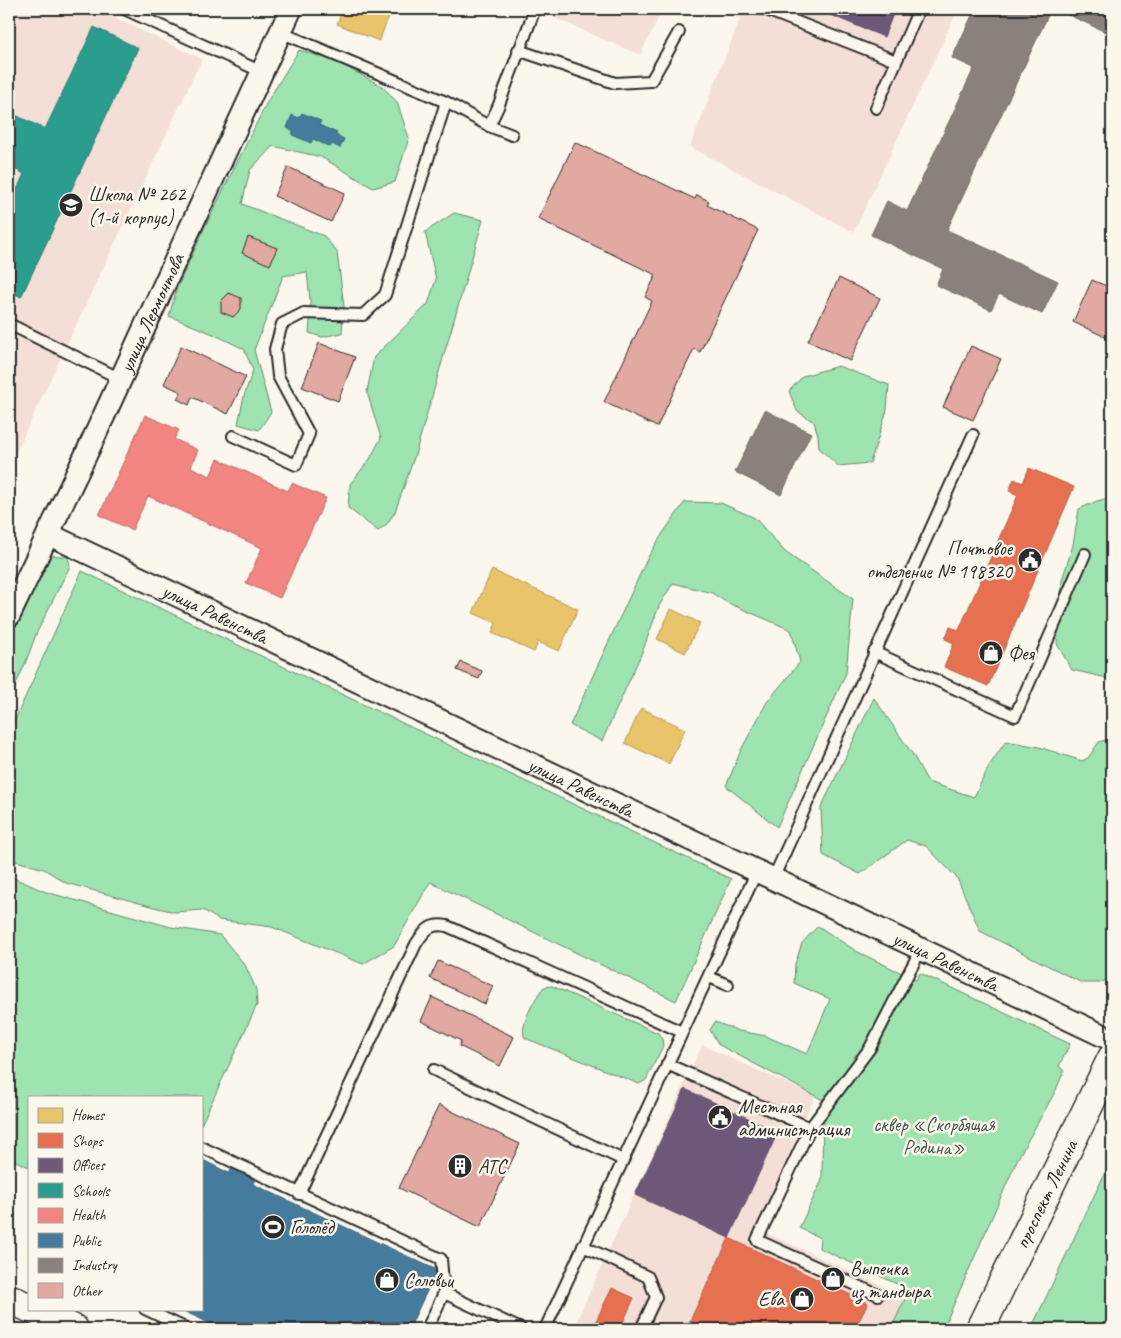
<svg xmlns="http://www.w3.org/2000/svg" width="1121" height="1338" font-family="Caveat,sans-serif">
<rect width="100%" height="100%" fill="#fbf7ec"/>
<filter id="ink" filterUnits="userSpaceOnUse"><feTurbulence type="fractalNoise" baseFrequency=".02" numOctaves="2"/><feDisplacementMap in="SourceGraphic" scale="10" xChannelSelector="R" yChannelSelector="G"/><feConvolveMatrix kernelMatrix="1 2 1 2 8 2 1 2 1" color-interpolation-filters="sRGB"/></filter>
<g filter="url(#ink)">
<g fill="#f4dfd6">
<polygon points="9,9 96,9 202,59 9,467"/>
<polygon points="548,9 663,9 640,55 545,14"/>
<polygon points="716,9 958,9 854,232 690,147 740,19"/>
<polygon points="702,1045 815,1096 756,1228 906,1297 891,1329 573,1329"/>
</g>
<g fill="#9ee4b1" stroke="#64886e">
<polygon points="299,50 335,61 382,86 397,102 409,138 395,182 373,188 321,157 273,146 250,170 242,204 324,236 337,252 344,306 342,333 322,337 309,333 311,309 307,272 283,276 254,350 271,412 259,430 238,424 244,396 253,370 244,349 213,334 169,316 177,288 204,229 267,102"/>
<polygon points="454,213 483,220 415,455 395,512 387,524 378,531 348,508 350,484 370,459 381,438 367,392 374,357 428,304 436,279 425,232"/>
<polygon points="838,366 889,385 887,410 870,463 838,466 819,448 818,435 814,422 797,411 789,391 803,376"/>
<polygon points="1112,497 1112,674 1107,678 1072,670 1057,644 1062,580 1073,545 1079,509 1097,501"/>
<polygon points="685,502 721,503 755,518 785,552 853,599 846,673 777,827 726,786 742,748 767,702 800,662 791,630 726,602 712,593 673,583 659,606 643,650 602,741 570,725 648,557 663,533"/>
<polygon points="52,555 68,557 70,566 37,632 25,664 9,700 9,639 31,588 44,565"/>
<polygon points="82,571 731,879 676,1001 430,882 394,946 363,964 272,927 219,920 203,910 175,912 154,907 66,883 44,869 9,859 9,733"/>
<polygon points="874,698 913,755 928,782 974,797 989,766 1006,741 1039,747 1082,761 1088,758 1099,742 1112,738 1112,977 1100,983 1082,983 980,931 957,878 926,846 907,840 860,874 823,855 821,808"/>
<polygon points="9,876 46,892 171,927 220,935 245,965 256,989 257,1005 201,1125 201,1097 29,1097 29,1167 9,1158"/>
<polygon points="818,926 856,951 916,980 920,973 1070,1044 1059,1066 1064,1071 1055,1092 1018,1158 946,1322 941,1329 891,1329 906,1297 899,1285 819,1248 820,1238 799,1228 822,1180 823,1100 719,1045 710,1030 715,1022 739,1031 766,1036 807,1054 830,999 794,983 795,964 802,943"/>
<path d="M552 986 658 1033 662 1039 663 1046 646 1080 639 1084 525 1038C518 1027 536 996 544 987Z"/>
<polygon points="1112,1158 1112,1329 1031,1329"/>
</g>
<g fill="#e9c46a" stroke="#b09657">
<polygon points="343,9 392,9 379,41 337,24"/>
<polygon points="492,570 578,609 559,651 538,642 534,652 492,633 496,623 473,613"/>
<polygon points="671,609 700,623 685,653 657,639"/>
<polygon points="641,708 685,729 669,764 625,743"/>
</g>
<g fill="#e76f51" stroke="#af5b46">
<polygon points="1029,468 1074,487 988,686 944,667 954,643 945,639 950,627 959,630 1018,495 1009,491 1014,479 1023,483"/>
<polygon points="729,1238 868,1303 855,1329 686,1329"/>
<polygon points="612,1288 634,1298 620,1329 592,1329"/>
</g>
<g fill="#6d597a" stroke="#594b62">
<polygon points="816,9 895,9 884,37"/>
<polygon points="685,1089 778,1132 729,1238 635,1195"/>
</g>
<polygon fill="#2a9d8f" stroke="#2a7b71" points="94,27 138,48 21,297 9,291 9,207 24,174 9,166 9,112 45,129"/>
<polygon fill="#f28482" stroke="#b66968" points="145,415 179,430 174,439 198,450 191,467 210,476 218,459 288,491 292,483 326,498 280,598 246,583 262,548 148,496 132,530 99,515"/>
<g fill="#457b9d" stroke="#3d637b">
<polygon points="302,113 321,121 319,125 337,133 336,135 344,139 340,148 332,144 330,147 313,139 311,143 292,135 293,131 287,128 289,122 292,115 299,118"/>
<polygon points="201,1159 229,1173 233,1165 256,1176 253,1184 437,1270 409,1329 222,1329 179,1309 201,1309"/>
</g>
<g fill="#8a817c" stroke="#6e6764">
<polygon points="975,9 1051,9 947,230 1058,281 1042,314 999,294 991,310 936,285 943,269 871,235 887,201 907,211 974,68 952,58"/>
<polygon points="1056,9 1112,9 1112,35"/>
<polygon points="765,410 811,433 781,495 735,472"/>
</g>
<g fill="#e2a8a2" stroke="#2b2b2b">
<polygon points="575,142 695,199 697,195 709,201 707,205 758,230 700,352 694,349 657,427 604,402 652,301 645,297 656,275 538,219"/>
<polygon points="288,167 345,193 331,222 274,196"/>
<polygon points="248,237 277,248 270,265 242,253"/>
<polygon points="839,278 880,298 850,361 808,341"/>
<polygon points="1112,279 1112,340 1073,322 1092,280 1109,287"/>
<polygon points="229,293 241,298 241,309 233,317 221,312 221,301"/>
<polygon points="319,343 355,357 338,401 302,387"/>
<polygon points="181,346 246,377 228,414 192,397 189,405 177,399 181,392 164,384"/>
<polygon points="971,346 1001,359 973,420 943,407"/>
<polygon points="461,662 482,671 479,679 457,670"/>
<polygon points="438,961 493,986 485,1004 430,978"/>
<polygon points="432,997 514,1037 500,1066 459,1046 461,1041 421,1021"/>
<polygon points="439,1105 520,1144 480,1227 399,1188"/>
</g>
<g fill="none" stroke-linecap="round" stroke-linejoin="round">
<defs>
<g id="service">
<polyline points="124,9 262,72"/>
<polyline points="764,9 896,61"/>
<polyline points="280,32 446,102 489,126 512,135"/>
<polyline points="518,50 615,83 651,81 679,32"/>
<polyline points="876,108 919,9"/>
<polyline points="489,126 498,107 535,9"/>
<polyline points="9,324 121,379"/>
<polyline points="233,436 296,465 309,434 278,376 275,349 282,324 304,313 363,315 385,295 446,102"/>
<polyline points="874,652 1015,716 1085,554"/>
<polyline points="773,879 973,435"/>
<polyline points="709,977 728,985"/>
<polyline points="667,1064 810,1128"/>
<polyline points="434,1070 623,1160"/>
<polyline points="201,1147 441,1259 444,1293 427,1329"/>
<path d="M299 1194 416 944C425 930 430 923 447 926L682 1032"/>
<polyline points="583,1246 648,1277 656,1297 641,1329"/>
<polyline points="444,1293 521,1329"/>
<polyline points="878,1295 757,1240 810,1128 870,1048 921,949"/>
<polyline points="145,1309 187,1329"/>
<polyline points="545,1329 757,871"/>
</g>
<g id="minor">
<path id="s1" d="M48 534 1112 1040"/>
<path id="s2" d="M9 616 90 446 291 9"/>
</g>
<g id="secondary">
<polyline points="9,1298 29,1308"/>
<polyline points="32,1309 74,1329"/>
</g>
<g id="primary">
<path id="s3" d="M980 1329 1112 1058"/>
</g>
</defs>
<use href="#service" stroke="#2b2b2b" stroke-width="14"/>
<use href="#minor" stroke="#2b2b2b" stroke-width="25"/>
<use href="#secondary" stroke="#2b2b2b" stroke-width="31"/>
<use href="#primary" stroke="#2b2b2b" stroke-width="31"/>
<use href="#service" stroke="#fbf7ec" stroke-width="10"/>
<use href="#minor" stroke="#fbf7ec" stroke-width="21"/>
<use href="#secondary" stroke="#fbf7ec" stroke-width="28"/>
<use href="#primary" stroke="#fbf7ec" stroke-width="28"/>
</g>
</g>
<defs>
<symbol id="school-disc" viewBox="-11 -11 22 22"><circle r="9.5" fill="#2b2b2b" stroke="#fbf7ec"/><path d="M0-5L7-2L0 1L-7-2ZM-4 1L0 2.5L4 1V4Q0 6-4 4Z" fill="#fff"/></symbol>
<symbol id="civic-disc" viewBox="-11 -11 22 22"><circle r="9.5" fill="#2b2b2b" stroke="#fbf7ec"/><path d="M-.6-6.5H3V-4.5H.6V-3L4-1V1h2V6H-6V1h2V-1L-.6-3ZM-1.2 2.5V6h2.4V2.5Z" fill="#fff"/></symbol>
<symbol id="shop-disc" viewBox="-11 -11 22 22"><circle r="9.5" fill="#2b2b2b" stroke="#fbf7ec"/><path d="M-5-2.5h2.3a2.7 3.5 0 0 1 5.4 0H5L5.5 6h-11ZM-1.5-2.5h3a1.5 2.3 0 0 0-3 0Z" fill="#fff"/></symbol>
<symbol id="building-disc" viewBox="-11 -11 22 22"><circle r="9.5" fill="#2b2b2b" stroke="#fbf7ec"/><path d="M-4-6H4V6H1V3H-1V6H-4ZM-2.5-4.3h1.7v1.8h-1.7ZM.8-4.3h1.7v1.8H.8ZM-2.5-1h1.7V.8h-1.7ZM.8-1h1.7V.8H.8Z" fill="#fff"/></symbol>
<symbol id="stadium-disc" viewBox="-11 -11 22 22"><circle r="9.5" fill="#2b2b2b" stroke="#fbf7ec"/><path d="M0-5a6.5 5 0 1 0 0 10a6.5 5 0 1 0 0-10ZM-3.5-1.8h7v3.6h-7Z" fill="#fff"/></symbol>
</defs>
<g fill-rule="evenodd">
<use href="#school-disc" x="57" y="191" width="28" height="28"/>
<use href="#civic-disc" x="1016" y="546" width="28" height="28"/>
<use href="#shop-disc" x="977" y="639" width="28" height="28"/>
<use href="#civic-disc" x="706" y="1103" width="28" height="28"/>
<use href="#building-disc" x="446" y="1152" width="28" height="28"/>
<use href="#stadium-disc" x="259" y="1213" width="28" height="28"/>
<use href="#shop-disc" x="819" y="1265" width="28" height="28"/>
<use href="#shop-disc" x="373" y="1266" width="28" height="28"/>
<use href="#shop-disc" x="788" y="1285" width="28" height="28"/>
</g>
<g text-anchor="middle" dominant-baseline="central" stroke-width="5" stroke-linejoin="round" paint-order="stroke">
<g font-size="20" fill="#2b2b2b" stroke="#fbf7ec" text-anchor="start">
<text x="88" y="194">Школа № 262<tspan x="88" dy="23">(1-й корпус)</tspan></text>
<text x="1012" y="548" text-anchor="end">Почтовое<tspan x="1012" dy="23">отделение № 198320</tspan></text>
<text x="1008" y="653">Фея</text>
<text x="738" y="1106">Местная<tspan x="738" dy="23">администрация</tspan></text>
<text x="478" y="1166">АТС</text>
<text x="290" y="1227">Гололёд</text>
<text x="850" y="1268">Выпечка<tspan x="850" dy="23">из тандыра</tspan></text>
<text x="404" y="1280">Соловьи</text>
<text x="784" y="1299" text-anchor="end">Ева</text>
</g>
<g font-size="20" fill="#2b2b2b" stroke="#fbf7ec">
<text stroke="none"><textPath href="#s2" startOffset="335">улица Лермонтова</textPath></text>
<text stroke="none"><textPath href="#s1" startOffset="185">улица Равенства</textPath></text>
<text stroke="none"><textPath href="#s1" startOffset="590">улица Равенства</textPath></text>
<text stroke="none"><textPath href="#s1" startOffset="994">улица Равенства</textPath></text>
<text stroke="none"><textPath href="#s3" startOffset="150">проспект Ленина</textPath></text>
</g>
<g font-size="20" fill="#48594c" stroke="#fbf7ec">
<text x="934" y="1124">сквер «Скорбящая<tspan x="934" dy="23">Родина»</tspan></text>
</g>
</g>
<rect width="1121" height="1338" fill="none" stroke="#fbf7ec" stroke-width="30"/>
<rect x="15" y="15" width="1091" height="1308" fill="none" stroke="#2b2b2b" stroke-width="2" filter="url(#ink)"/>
<rect x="28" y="1096" width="175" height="215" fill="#fbf7ec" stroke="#a8a59f"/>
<rect x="38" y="1108" width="25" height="15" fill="#e9c46a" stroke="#a8a59f"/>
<text x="72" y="1120" font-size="15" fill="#2b2b2b">Homes</text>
<rect x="38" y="1133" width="25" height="15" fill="#e76f51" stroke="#a8a59f"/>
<text x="72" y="1146" font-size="15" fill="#2b2b2b">Shops</text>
<rect x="38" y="1158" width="25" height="15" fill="#6d597a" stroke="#a8a59f"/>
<text x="72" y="1170" font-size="15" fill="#2b2b2b">Offices</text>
<rect x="38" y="1183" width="25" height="15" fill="#2a9d8f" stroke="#a8a59f"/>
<text x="72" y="1196" font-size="15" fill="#2b2b2b">Schools</text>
<rect x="38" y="1208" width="25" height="15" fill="#f28482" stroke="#a8a59f"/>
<text x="72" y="1220" font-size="15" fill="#2b2b2b">Health</text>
<rect x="38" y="1233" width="25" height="15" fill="#457b9d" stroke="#a8a59f"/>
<text x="72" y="1246" font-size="15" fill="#2b2b2b">Public</text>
<rect x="38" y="1258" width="25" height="15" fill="#8a817c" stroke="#a8a59f"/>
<text x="72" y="1270" font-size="15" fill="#2b2b2b">Industry</text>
<rect x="38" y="1283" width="25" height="15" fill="#e2a8a2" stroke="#a8a59f"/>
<text x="72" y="1296" font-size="15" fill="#2b2b2b">Other</text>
</svg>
